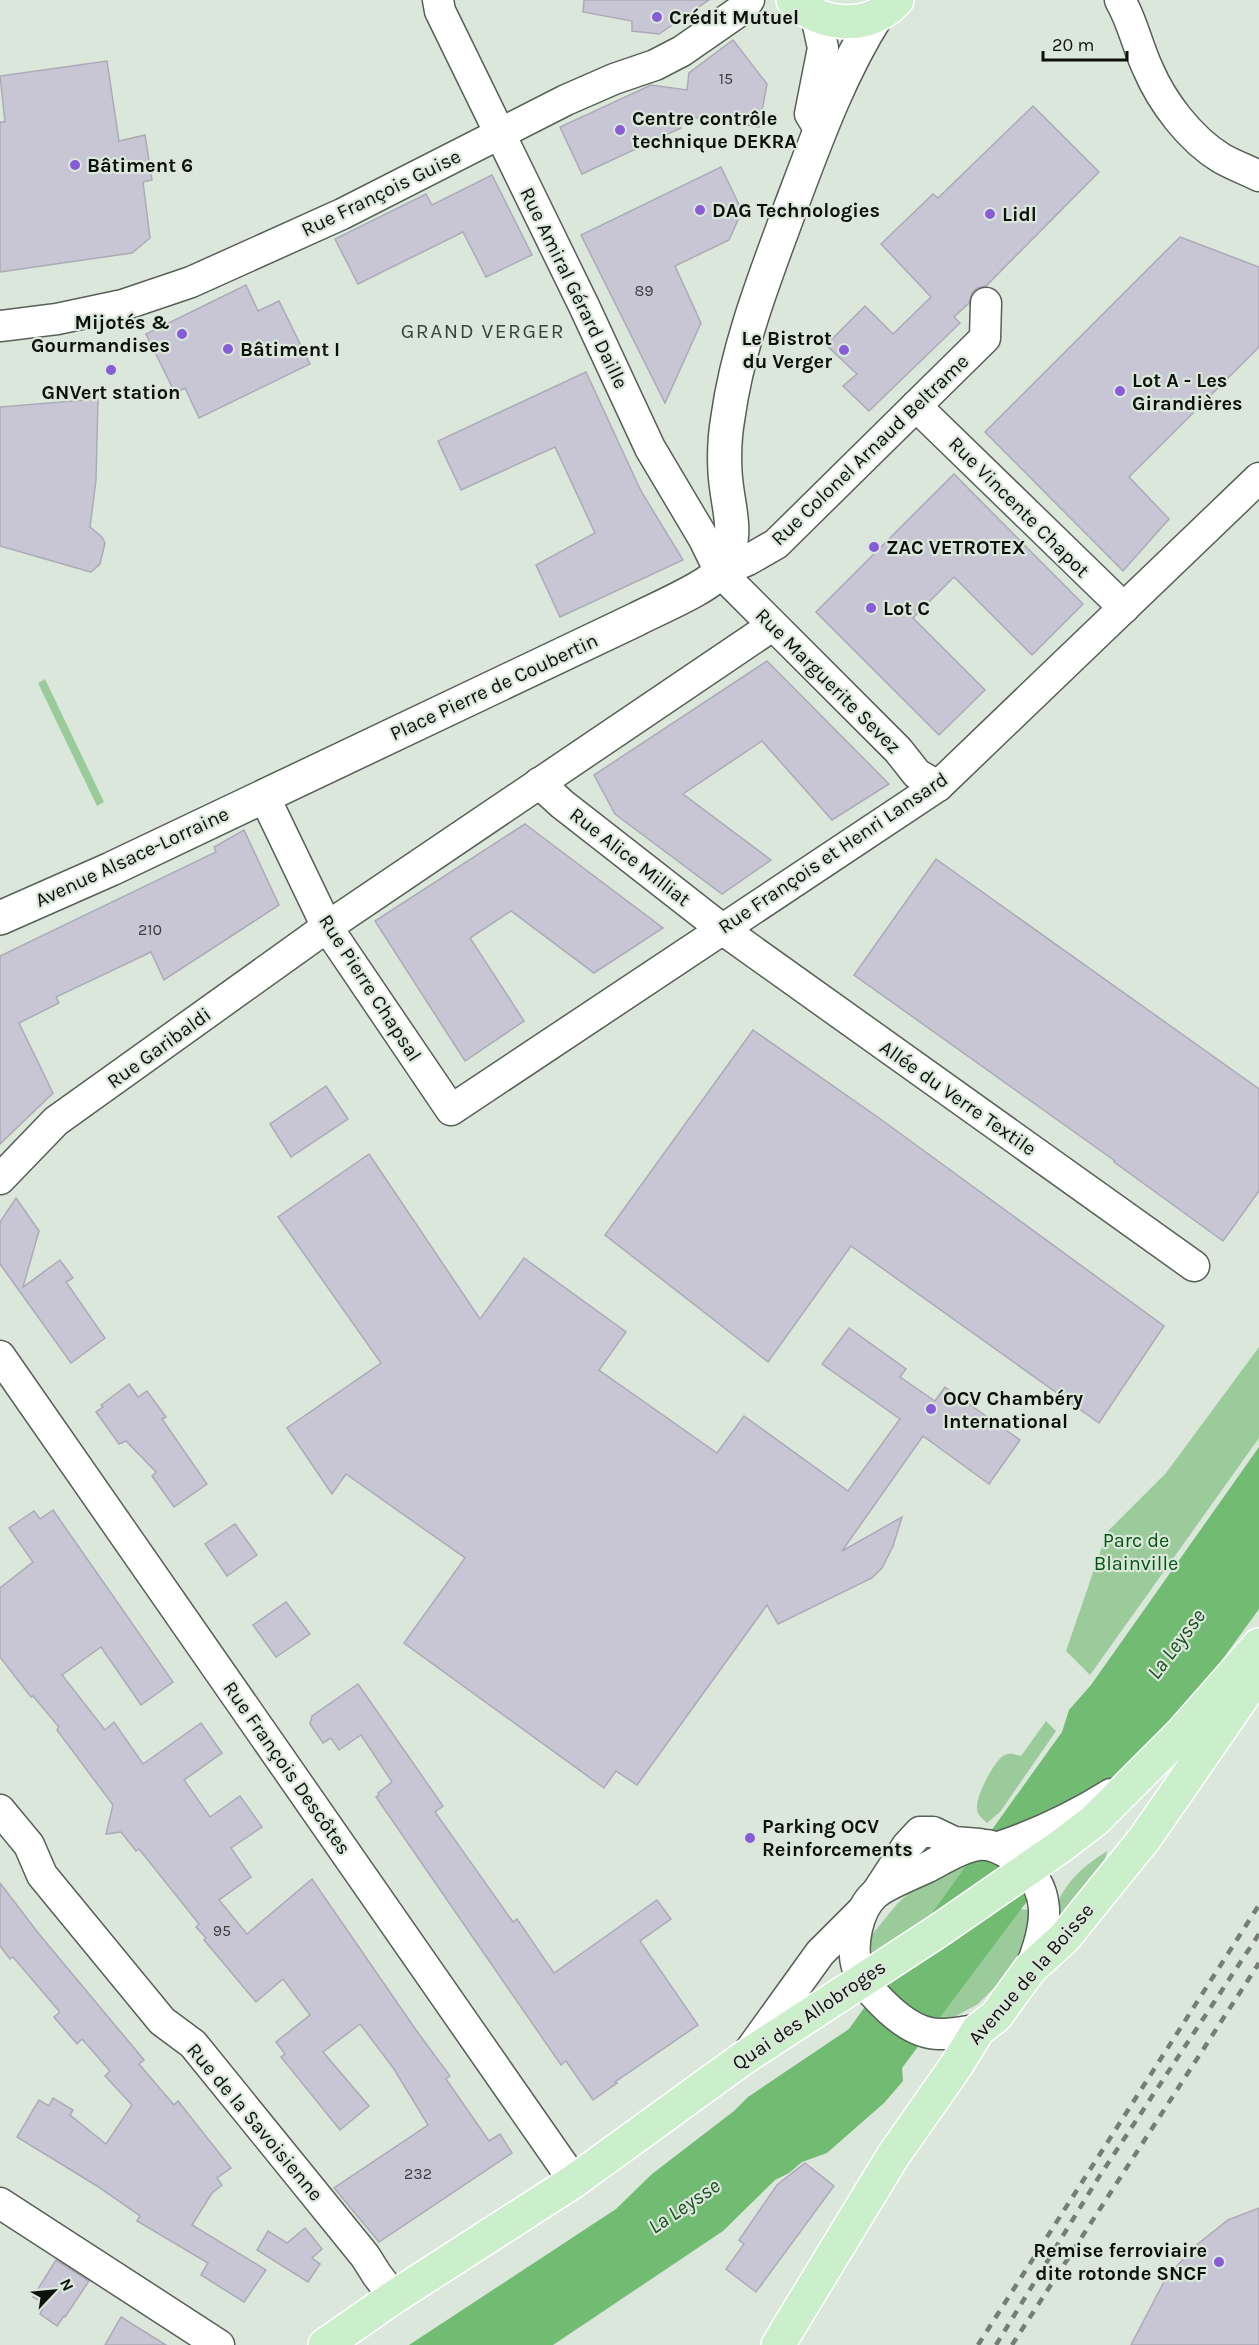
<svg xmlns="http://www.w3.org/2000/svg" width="1259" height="2345" font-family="Karla,sans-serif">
<rect width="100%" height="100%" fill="#dbe7da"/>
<g fill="#9bcb9b">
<polygon points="45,679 104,802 97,806 38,683"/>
<polygon points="1259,1347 1259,1438 1090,1675 1066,1651 1107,1532 1166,1473"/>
<path d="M1046 1721 1056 1731 1000 1812 987 1823C982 1818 977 1815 977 1808 976 1796 993 1763 1003 1756 1009 1752 1014 1754 1021 1756Z"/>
<path d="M1107 1851 1104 1864 1062 1921 1054 1919C1058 1887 1081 1868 1107 1851Z"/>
<polygon points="979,1863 998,1877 866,1959 866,1942 897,1904 913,1889 962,1864"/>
<polygon points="1017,1909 1030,1910 1023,1950 1003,1979 978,2004 952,2018 930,2019"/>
</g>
<polygon fill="#71bb73" points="1259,1447 1259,1609 1164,1740 1121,1776 902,2068 903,2081 884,2103 827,2153 802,2162 789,2173 775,2180 723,2231 553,2345 409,2345 616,2209 652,2174 734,2111 748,2097 849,2029 1062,1732 1069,1710 1091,1685"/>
<g fill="#c8c5d4" stroke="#adaab8" stroke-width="1.5">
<polygon points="584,0 709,0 659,34 632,31 632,21 583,12"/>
<polygon points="733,40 767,84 759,127 683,116 681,128 582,174 560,127 651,85 687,90 689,73"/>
<polygon points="107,61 119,141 145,135 152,180 143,182 150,238 132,253 0,272 0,122 5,122 0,76"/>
<polygon points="1033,106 1099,172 986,286 977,288 972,293 969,303 954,317 960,323 869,411 843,386 857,374 826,345 865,306 893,334 931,297 881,244 933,194 938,198"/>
<polygon points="721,167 742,211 729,240 675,266 701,323 665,403 581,235"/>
<polygon points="492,175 532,255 486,277 463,232 358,284 335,239 426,194 432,205"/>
<polygon points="1180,237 1259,267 1259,347 1129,477 1169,519 1123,571 985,432"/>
<polygon points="246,285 258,311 279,301 310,364 199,418 185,388 175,393 146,334"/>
<polygon points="586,372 641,491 683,560 560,617 536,565 595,533 555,447 461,490 438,441"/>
<polygon points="98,399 96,480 90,527 102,537 105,543 100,564 91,572 87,571 0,546 0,407"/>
<polygon points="954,474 1083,604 1032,655 954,577 913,618 985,690 939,735 816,612"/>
<polygon points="767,661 889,784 832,820 762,741 683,794 771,860 722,894 615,814 594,775"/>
<polygon points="525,824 663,928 594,973 511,911 470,938 524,1021 465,1061 375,921"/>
<polygon points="244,830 279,905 164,980 151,952 56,997 59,1003 19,1023 53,1093 0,1144 0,956 216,852 214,847"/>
<polygon points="936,859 1259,1089 1259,1191 1223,1241 1114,1162 1115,1161 854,975"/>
<polygon points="753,1030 879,1118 1164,1326 1099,1423 851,1246 768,1362 605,1235"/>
<polygon points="326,1086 348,1119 291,1157 270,1124"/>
<polygon points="369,1154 480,1319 524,1258 626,1332 599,1370 717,1453 744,1416 848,1491 900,1419 822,1364 849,1328 906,1369 900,1377 935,1401 945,1387 1020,1440 989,1484 923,1436 842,1551 902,1517 893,1546 882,1568 872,1578 778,1624 767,1605 637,1785 616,1771 604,1788 404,1643 465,1558 346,1474 332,1494 287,1428 381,1363 278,1217"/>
<polygon points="16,1198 39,1231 23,1287 60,1260 73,1278 66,1282 105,1338 71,1363 0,1264 0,1222"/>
<polygon points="129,1384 138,1397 147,1391 166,1417 162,1419 207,1484 174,1507 152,1476 156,1472 126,1441 119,1444 96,1412 103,1407 101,1405"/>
<polygon points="53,1510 173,1682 141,1705 101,1647 62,1675 105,1730 114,1722 143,1764 201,1723 222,1753 184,1780 210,1817 240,1796 262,1827 231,1848 251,1877 219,1900 247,1934 312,1879 416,2030 450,2076 446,2079 489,2141 500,2134 512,2153 379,2242 334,2188 428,2125 394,2069 360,2024 323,2052 369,2106 340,2130 281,2057 285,2054 276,2042 310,2015 283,1979 256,2002 204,1940 206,1938 196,1927 199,1924 139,1849 136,1851 121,1832 106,1834 113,1805 57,1730 59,1727 33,1696 31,1697 0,1657 0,1588 33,1562 9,1528 34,1511 40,1519"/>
<polygon points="235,1524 257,1555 227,1576 205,1544"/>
<polygon points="286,1602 310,1634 276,1657 253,1625"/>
<polygon points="358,1684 443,1806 435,1812 513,1922 517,1919 554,1973 657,1900 671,1919 640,1941 698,2025 615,2082 617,2083 593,2100 566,2061 561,2065 376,1797 379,1795 378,1793 392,1782 361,1735 339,1750 331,1738 323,1743 310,1724 312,1716"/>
<polygon points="0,1883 39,1934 144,2060 139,2064 174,2105 178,2101 231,2168 217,2178 222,2185 212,2193 192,2225 266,2270 244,2302 201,2275 208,2263 137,2221 140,2216 97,2186 17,2137 39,2100 49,2106 53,2098 73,2110 70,2115 106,2144 132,2105 105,2076 110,2071 82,2039 77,2044 54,2017 59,2013 59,2011 13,1957 10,1959 0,1946"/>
<polygon points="805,2163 834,2186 756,2292 726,2269 744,2244 739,2240 777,2185"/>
<polygon points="1259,2208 1259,2345 1131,2345 1166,2278 1194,2247 1228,2220"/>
<polygon points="305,2228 322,2249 312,2258 320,2264 308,2282 257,2250 268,2231 287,2243"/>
<polygon points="56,2260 89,2281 65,2317 64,2316 57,2326 40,2314 45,2304 33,2297"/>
<polygon points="121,2317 166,2345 105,2345"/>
</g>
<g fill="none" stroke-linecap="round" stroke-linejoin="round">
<defs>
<g id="street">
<polyline points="438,0 440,11 584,306 650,448 704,539 720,572 898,750 917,774 938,786"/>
<path d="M1120 0C1133 22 1137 46 1148 69 1162 102 1190 139 1221 158 1233 165 1247 170 1259 176"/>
<polyline points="816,16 823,48 810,114 820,130"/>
<polyline points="0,326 57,319 123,305 191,282 342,214 566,100 614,79 655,65 682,51 741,10 749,0"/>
<polyline points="916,406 1124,608"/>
<polyline points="720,572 748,560 776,544 985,338 986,303"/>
<polyline points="539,783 562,804 722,929 1194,1266"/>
<polyline points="264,796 327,927 451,1110 938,786 1259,478"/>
<polyline points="0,1179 56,1121 327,927 772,626"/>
<polyline points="0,1356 574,2181"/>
<polyline points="0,1810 29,1845 42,1875 162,2021 193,2044 365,2256 377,2275 394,2297"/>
<path d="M999 1847C1038 1834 1076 1816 1111 1794"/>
<polyline points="877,1892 907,1846 920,1832 933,1832 954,1842 979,1844"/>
<path d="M978 2030C966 2031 953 2034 941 2034 914 2035 890 2012 873 1993 867 1986 861 1979 858 1970 850 1948 857 1910 875 1894 885 1885 915 1873 928 1867 943 1859 961 1847 978 1845 991 1843 1002 1849 1012 1856 1055 1887 1048 1925 1030 1969"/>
<polyline points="748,2053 820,1953 862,1911"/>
<polyline points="0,2203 219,2345"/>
</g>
<path id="secondary" d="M0 918 111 869 637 619C656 609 712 586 722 569 741 532 727 509 725 472 724 454 725 434 728 417 738 345 765 277 790 209 815 143 839 75 877 15"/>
<g id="primary">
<path d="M793 0C822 27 869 31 897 0"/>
<polyline points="325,2345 394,2297 574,2181 745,2057 938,1931 1061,1846 1095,1820 1180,1735 1259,1645"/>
<polyline points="778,2345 893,2156 956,2066 978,2030 996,2016 1030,1969 1065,1937 1145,1838 1259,1673"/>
</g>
</defs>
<use href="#street" stroke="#566056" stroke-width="33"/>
<use href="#secondary" stroke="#566056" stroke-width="36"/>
<use href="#primary" stroke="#fff" stroke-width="36"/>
<use href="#street" stroke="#fff" stroke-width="30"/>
<use href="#secondary" stroke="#fff" stroke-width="33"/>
<use href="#primary" stroke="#cbeecb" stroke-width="33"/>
<g stroke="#757d74" stroke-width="4.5" stroke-dasharray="8 8" stroke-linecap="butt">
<polyline points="978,2345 1259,1905"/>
<polyline points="996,2345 1097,2180 1259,1934"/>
<polyline points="1012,2345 1259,1963"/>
</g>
</g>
<g fill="#865dd7" stroke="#dbe7da" stroke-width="2">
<circle cx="657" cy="17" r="6"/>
<circle cx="620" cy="130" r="6"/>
<circle cx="75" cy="165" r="6"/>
<circle cx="700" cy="210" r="6"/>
<circle cx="990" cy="214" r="6"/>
<circle cx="182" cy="334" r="6"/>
<circle cx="228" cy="349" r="6"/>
<circle cx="844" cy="350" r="6"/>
<circle cx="111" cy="370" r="6"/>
<circle cx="1120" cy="391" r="6"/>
<circle cx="874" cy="547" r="6"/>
<circle cx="871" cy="608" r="6"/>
<circle cx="931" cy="1409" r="6"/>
<circle cx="750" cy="1838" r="6"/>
<circle cx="1219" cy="2262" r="6"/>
</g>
<g text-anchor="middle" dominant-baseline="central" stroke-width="4.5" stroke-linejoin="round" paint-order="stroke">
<g font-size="16" fill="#3c3e3f">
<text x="726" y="78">15</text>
<text x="644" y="290">89</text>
<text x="150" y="929">210</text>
<text x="222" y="1930">95</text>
<text x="418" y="2173">232</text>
</g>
<g font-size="20" font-weight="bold" fill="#0d110d" stroke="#dbe7da" text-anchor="start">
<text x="669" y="17">Crédit Mutuel</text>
<text x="632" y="118">Centre contrôle<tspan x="632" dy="23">technique DEKRA</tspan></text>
<text x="87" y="165">Bâtiment 6</text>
<text x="712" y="210">DAG Technologies</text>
<text x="1002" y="214">Lidl</text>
<text x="170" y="322" text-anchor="end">Mijotés &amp;<tspan x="170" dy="23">Gourmandises</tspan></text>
<text x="832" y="338" text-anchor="end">Le Bistrot<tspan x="832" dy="23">du Verger</tspan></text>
<text x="240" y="349">Bâtiment I</text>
<text x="1132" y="380">Lot A - Les<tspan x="1132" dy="23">Girandières</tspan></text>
<text x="111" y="392" text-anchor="middle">GNVert station</text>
<text x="886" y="547">ZAC VETROTEX</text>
<text x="883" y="608">Lot C</text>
<text x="943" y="1398">OCV Chambéry<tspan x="943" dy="23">International</tspan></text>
<text x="762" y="1826">Parking OCV<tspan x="762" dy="23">Reinforcements</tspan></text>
<text x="1207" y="2250" text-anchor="end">Remise ferroviaire<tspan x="1207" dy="23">dite rotonde SNCF</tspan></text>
</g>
<g font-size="20" fill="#0d110d" stroke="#dbe7da">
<text transform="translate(381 193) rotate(-26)">Rue François Guise</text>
<text transform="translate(574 288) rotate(64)">Rue Amiral Gérard Daille</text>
<text transform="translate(870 450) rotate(-44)">Rue Colonel Arnaud Beltrame</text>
<text transform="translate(1019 507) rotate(45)">Rue Vincente Chapot</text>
<text transform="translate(828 681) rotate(45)">Rue Marguerite Sevez</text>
<text transform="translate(494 687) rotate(-25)">Place Pierre de Coubertin</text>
<text transform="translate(833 853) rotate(-34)">Rue François et Henri Lansard</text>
<text transform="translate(132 857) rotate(-25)">Avenue Alsace-Lorraine</text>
<text transform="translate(630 857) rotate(38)">Rue Alice Milliat</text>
<text transform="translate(370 988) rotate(57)">Rue Pierre Chapsal</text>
<text transform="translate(159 1048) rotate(-36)">Rue Garibaldi</text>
<text transform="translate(958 1098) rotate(35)">Allée du Verre Textile</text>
<text transform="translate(287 1768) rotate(55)">Rue François Descôtes</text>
<text transform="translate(1031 1974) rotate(-49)">Avenue de la Boisse</text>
<text transform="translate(809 2015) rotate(-34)">Quai des Allobroges</text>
<text transform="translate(255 2122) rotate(50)">Rue de la Savoisienne</text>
</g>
<g font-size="20" fill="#005610" stroke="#dbe7da">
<text x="1136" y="1540">Parc de<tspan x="1136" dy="23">Blainville</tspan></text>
</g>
<g font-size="21" letter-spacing="1.5" fill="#394339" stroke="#dbe7da">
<text x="483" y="331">GRAND VERGER</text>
</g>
<g font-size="21" font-style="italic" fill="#1a4e1e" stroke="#dbe7da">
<text transform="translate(1176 1644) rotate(-53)">La Leysse</text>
<text transform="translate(684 2206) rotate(-34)">La Leysse</text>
</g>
</g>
<g transform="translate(54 2291) rotate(64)" stroke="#dbe7da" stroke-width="4.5" paint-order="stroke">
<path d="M0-4.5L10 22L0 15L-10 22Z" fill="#0d110d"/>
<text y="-9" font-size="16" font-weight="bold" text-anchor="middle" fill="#0d110d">N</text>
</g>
<path d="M1043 51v9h84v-9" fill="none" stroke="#0d110d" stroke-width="3"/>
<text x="1052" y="51" font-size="18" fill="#0d110d" stroke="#dbe7da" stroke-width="4.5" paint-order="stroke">20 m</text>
</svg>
